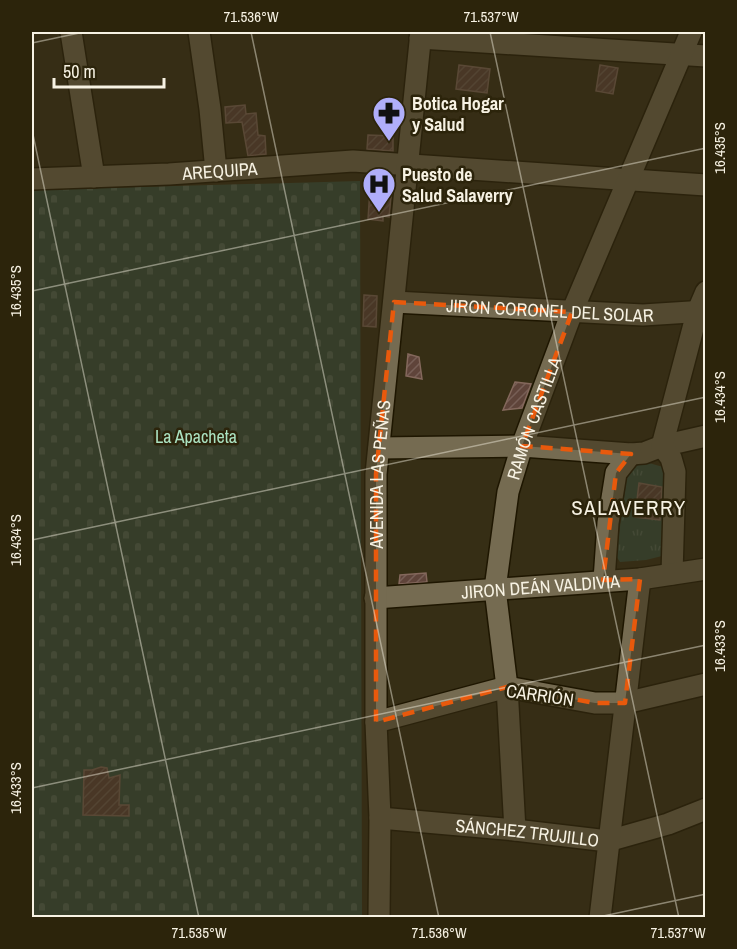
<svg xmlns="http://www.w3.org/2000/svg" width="737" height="949" font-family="'Archivo Narrow',sans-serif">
<defs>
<pattern id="grass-tufts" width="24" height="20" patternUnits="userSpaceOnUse" patternTransform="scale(1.5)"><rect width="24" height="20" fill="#365141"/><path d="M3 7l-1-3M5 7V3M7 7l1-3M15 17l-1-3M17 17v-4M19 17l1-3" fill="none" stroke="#546a5c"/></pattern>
<pattern id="cemetery-stones" width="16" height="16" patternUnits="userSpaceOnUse" patternTransform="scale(1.5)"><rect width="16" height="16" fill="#365141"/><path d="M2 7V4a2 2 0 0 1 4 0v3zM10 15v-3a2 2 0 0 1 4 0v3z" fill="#546a5c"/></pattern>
<pattern id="building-hatch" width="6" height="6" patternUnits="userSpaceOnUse" patternTransform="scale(1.5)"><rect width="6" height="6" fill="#5f443a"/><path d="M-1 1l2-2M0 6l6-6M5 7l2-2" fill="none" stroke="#775f56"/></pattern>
</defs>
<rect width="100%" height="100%" fill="#362e15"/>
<polygon fill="url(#grass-tufts)" points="649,463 663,467 667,474 662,556 646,560 620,562 616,556 627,476 634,466"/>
<polygon fill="url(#cemetery-stones)" points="360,181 362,917 32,917 32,190"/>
<g fill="url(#building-hatch)" stroke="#84685c" stroke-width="1.5">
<polygon points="459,65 490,69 487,93 456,89"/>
<polygon points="600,65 618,68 613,94 596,91"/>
<polygon points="245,105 246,114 256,113 258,135 265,136 266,154 248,156 242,122 226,123 225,107"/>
<polygon points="368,135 393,136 393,151 367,149"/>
<polygon points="371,175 393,176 389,217 383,216 383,221 368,219"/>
<polygon points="364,295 377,296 376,327 363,326"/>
<polygon points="408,354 419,357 422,379 406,376"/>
<polygon points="515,382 531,384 522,408 503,410"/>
<polygon points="639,483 662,487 660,520 635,517"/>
<polygon points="426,573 427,582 399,584 400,575"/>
<polygon points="101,767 107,768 109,778 120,775 119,805 129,805 129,816 83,815 84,770 92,770"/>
</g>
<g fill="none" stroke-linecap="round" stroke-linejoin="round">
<defs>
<g id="minor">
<polyline points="71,32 94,177"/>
<polyline points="199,32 210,109 216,171"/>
<polyline points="420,38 706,56"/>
<path id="s1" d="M32 179 169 174 353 161 706 185"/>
<path id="s2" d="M394 302 643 315 706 311"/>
<polyline points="379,448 522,446 631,454 644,453 662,446 706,436"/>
<polyline points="672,574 675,472 671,458 662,446 697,313 706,292"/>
<polyline points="604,580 608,523 616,473 631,454"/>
<path id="s3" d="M375 598 640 579 706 569"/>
<polyline points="376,722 507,687 595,703 625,703 706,684"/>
<path id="s4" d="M380 818 515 830 608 841 668 824 706 809"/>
<path id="s5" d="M515 830 507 687 495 589 508 492 522 446 572 312 691 32"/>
<path id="s6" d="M379 918 380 818 376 722V474L421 32"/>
<polyline points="600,918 640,579"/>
</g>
</defs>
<use href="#minor" stroke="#1e1600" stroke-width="24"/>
<use href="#minor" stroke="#756b51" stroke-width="21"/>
</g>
<path d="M0 0H737V949H0ZM394 302 572 312 522 446 631 454 616 473 603 580 640 579 625 703H595L507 687 376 722V474Z" fill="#362e15" fill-opacity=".55" fill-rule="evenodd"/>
<path fill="none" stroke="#e8590c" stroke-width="4.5" stroke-dasharray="12 8" stroke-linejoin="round" d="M394 302 572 312 522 446 631 454 616 473 603 580 640 579 625 703H595L507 687 376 722V474Z"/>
<path fill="none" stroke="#f7f2e3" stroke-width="1.5" stroke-opacity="0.45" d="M251 32 439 918M490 32 679 918M32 43 84 32M32 130 199 918M32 291 706 148M32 540 706 397M32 788 706 645M594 918 706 894"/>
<defs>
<symbol id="pharmacy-pin" viewBox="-11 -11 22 30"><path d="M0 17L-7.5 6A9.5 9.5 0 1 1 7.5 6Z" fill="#b0aefa" stroke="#2c240b"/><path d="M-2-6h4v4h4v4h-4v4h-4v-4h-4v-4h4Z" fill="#111"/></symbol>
<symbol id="hospital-pin" viewBox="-11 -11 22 30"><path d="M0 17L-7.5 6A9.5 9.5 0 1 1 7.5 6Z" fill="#b0aefa" stroke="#2c240b"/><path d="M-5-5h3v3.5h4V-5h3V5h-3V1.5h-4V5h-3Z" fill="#111"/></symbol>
</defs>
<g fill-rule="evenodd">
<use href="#pharmacy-pin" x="370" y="94" width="38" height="52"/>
<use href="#hospital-pin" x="360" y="165" width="38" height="52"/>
</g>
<g text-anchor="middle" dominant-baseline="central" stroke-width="5" stroke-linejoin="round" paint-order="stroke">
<g font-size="18" font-weight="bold" fill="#f7f2e3" stroke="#2c240b" text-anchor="start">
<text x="412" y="103">Botica Hogar<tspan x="412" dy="21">y Salud</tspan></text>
<text x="402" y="174">Puesto de<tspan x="402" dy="21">Salud Salaverry</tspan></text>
</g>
<g font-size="18" fill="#f7f2e3" stroke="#2c240b">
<text stroke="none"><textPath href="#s1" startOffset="188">AREQUIPA</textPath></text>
<text stroke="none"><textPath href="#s2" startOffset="156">JIRON CORONEL DEL SOLAR</textPath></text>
<text stroke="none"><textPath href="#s5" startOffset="418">RAMÓN CASTILLA</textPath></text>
<text stroke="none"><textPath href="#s6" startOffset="444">AVENIDA LAS PEÑAS</textPath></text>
<text stroke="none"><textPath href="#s3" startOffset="166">JIRON DEÁN VALDIVIA</textPath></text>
<text transform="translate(540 695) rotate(8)">CARRIÓN</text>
<text stroke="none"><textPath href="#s4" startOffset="148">SÁNCHEZ TRUJILLO</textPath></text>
</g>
<g font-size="18" fill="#abe2c1" stroke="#2c240b">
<text x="196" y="436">La Apacheta</text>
</g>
<g font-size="21" letter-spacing="1.5" fill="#f7f2e3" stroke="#2c240b">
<text x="629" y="507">SALAVERRY</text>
</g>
</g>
<rect width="737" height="949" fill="none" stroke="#2c240b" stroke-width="66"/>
<path d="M54 78v9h110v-9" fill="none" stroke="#f7f2e3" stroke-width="3"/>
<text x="63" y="78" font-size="18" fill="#f7f2e3" stroke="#2c240b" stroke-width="4.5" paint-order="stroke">50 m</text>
<rect x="33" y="33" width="671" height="883" fill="none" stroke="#f7f2e3" stroke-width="2"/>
<g font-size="15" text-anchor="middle" fill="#f7f2e3">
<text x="251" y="22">71.536°W</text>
<text x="491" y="22">71.537°W</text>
<text transform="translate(720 148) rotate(-90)" y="5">16.435°S</text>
<text transform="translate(16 291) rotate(-90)" y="5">16.435°S</text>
<text transform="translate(720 397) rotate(-90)" y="5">16.434°S</text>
<text transform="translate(16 540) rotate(-90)" y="5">16.434°S</text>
<text transform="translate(720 646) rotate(-90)" y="5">16.433°S</text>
<text transform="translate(16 788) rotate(-90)" y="5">16.433°S</text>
<text x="199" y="938">71.535°W</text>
<text x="439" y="938">71.536°W</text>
<text x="678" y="938">71.537°W</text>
</g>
</svg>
